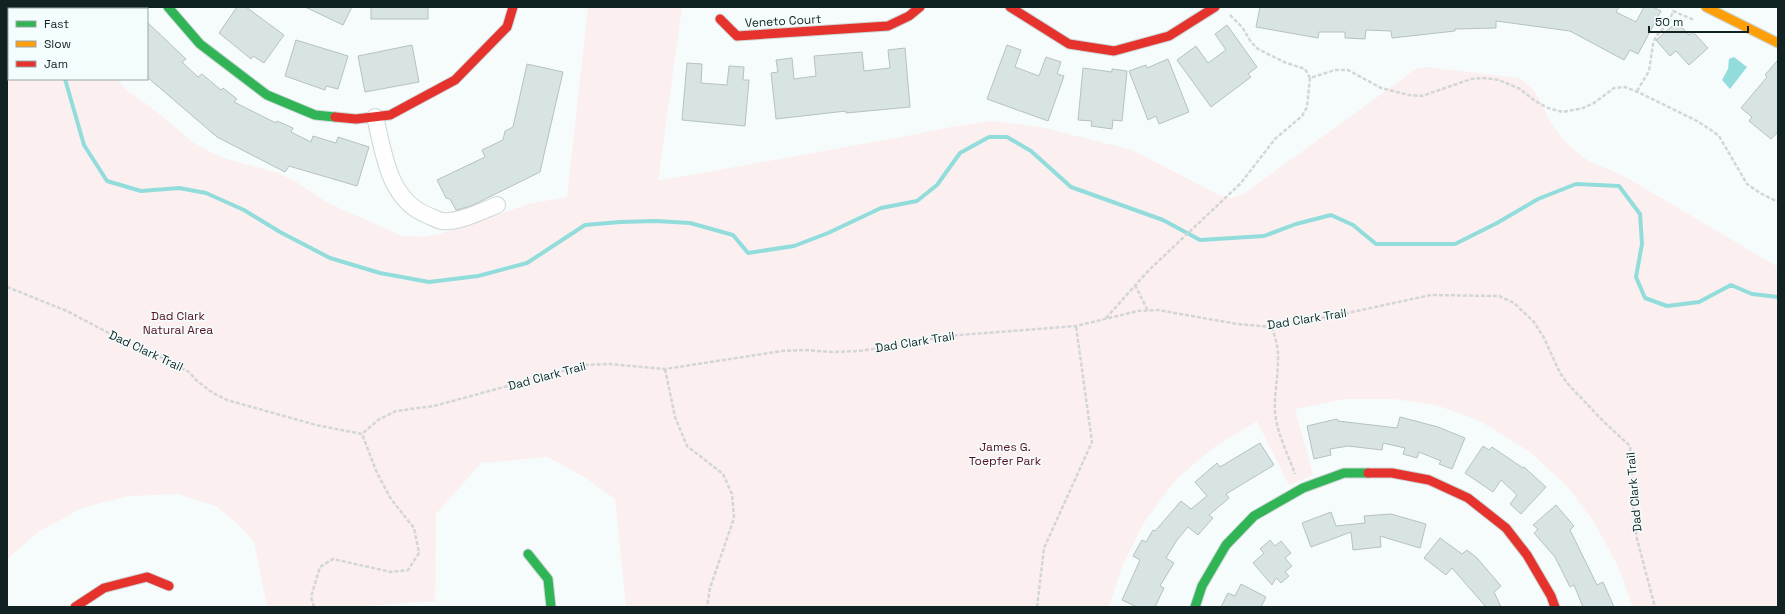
<svg xmlns="http://www.w3.org/2000/svg" width="1785" height="614" font-family="'Space Grotesk',sans-serif">
<rect width="100%" height="100%" fill="#f6fbfb"/>
<path fill="#fbeff0" d="M7 7H68L71 9H9V79H117L126 90 148 105 194 143 208 151 223 158 278 173 296 182 328 203 402 236 424 237 439 234 529 204 567 197 588 7H682L658 181 907 136 951 127 992 121 1040 127 1132 150 1219 195 1231 198 1242 195 1416 69 1428 67 1518 78C1538 89 1540 102 1550 121 1557 133 1567 144 1578 153 1593 166 1612 169 1629 179 1679 208 1728 238 1778 267V607H1633L1618 566 1594 522 1567 486 1530 452 1480 421 1436 405 1394 399H1345L1295 409 1313 475 1289 485 1257 421 1216 446 1177 478 1143 524 1122 566 1109 607H626L615 499 584 477 548 457 481 463 436 514 435 601 353 607H267L254 542 241 527 216 506 178 494 128 496 82 508 38 532 7 559Z"/>
<polygon fill="#92dddc" points="1734,57 1747,67 1730,89 1722,80 1728,69 1729,59"/>
<g fill="none" stroke-linecap="round" stroke-linejoin="round">
<g stroke="#92dddc" stroke-width="4">
<polyline points="7,37 9,36"/>
<polyline points="65,79 84,145 107,181 141,191 179,188 206,193 244,210 280,232 330,258 380,273 429,282 478,276 527,263 585,225 620,222 656,221 690,223 733,235 748,253 794,246 828,233 881,208 917,201 937,185 960,153 989,137 1007,137 1031,151 1071,187 1163,220 1200,240 1264,236 1296,224 1331,215 1353,225 1376,244 1455,244 1497,223 1538,199 1576,184 1619,186 1640,214 1642,244 1636,277 1645,298 1667,306 1699,302 1731,285 1752,294 1778,297"/>
</g>
</g>
<g fill="#d8e3e3" stroke="#b6c1c0">
<polygon points="237,7 246,7 284,35 264,63 253,56 251,59 219,33"/>
<polygon points="305,7 352,7 343,25"/>
<rect x="371" y="7" width="57" height="12"/>
<polygon points="1260,7 1619,7 1616,12 1636,22 1644,7 1653,7 1661,11 1638,54 1630,50 1624,60 1570,31 1496,21 1496,28 1455,29 1455,31 1392,38 1391,31 1366,30 1365,39 1345,38 1345,32 1319,32 1318,38 1256,27"/>
<polygon points="147,22 186,59 182,62 198,77 202,74 221,90 223,88 237,99 234,102 276,123 277,121 293,128 291,132 311,142 313,136 336,143 338,137 369,147 357,186 289,166 285,172 217,137 147,77"/>
<polygon points="1677,22 1689,35 1693,32 1708,48 1689,65 1676,51 1670,56 1656,40"/>
<polygon points="1227,25 1257,67 1248,74 1251,77 1211,107 1177,60 1196,46 1208,63 1226,50 1215,34"/>
<polygon points="296,40 348,56 338,89 326,86 325,90 285,76"/>
<polygon points="412,45 419,82 365,92 358,56"/>
<polygon points="1007,45 1021,50 1015,67 1039,76 1046,57 1061,62 1057,74 1064,76 1048,121 987,99"/>
<polygon points="905,48 910,107 846,113 846,111 776,119 771,73 778,72 776,60 792,58 794,79 816,76 814,56 862,52 864,71 890,68 888,50"/>
<polygon points="1168,59 1189,112 1159,124 1156,116 1148,120 1129,71 1146,65 1147,68"/>
<polygon points="1778,60 1778,132 1771,139 1749,121 1752,117 1741,108 1767,77 1765,75"/>
<polygon points="687,63 702,64 701,83 727,85 729,66 744,67 743,80 749,80 745,126 682,120"/>
<polygon points="527,64 563,72 540,172 471,206 456,210 450,199 446,198 437,180 485,157 482,150 503,140 505,131 513,127"/>
<polygon points="1083,68 1112,72 1112,69 1127,71 1122,121 1113,120 1112,129 1091,126 1092,121 1078,120"/>
<polygon points="1400,417 1438,427 1465,438 1452,469 1439,464 1441,461 1419,452 1417,458 1403,454 1405,448 1383,443 1382,450 1348,446 1330,449 1331,455 1314,459 1307,426 1337,419 1338,421 1397,428"/>
<polygon points="1260,443 1274,465 1226,494 1229,498 1209,515 1213,518 1198,535 1188,527 1177,540 1166,558 1174,563 1160,586 1164,588 1155,607 1137,607 1122,600 1140,560 1133,556 1142,540 1146,542 1153,530 1155,531 1181,501 1191,509 1207,496 1195,482 1217,463 1220,467"/>
<polygon points="1483,446 1489,450 1492,447 1523,468 1524,467 1546,487 1521,514 1510,504 1517,495 1501,480 1493,492 1465,473"/>
<polygon points="1556,505 1574,526 1570,530 1597,585 1603,582 1614,607 1583,607 1574,585 1570,587 1555,557 1534,533 1538,529 1533,525"/>
<polygon points="1331,512 1336,526 1365,523 1364,516 1391,514 1426,524 1420,548 1380,536 1381,547 1353,550 1351,532 1311,547 1302,523"/>
<polygon points="1440,538 1462,554 1467,550 1477,558 1501,586 1494,592 1501,607 1486,607 1452,568 1446,575 1424,558"/>
<polygon points="1270,540 1275,546 1281,541 1291,553 1285,558 1292,566 1285,572 1289,576 1281,583 1276,578 1272,585 1253,563 1264,553 1260,549"/>
<polygon points="1241,584 1266,597 1261,607 1221,607 1228,593 1235,596"/>
</g>
<g fill="none" stroke-linecap="round" stroke-linejoin="round">
<defs>
<path id="street" d="M375 117C384 153 388 199 427 215 432 217 437 220 442 221 458 223 482 211 497 205"/>
<g id="fast">
<polyline points="168,7 200,44 267,95 315,115 335,117"/>
<polyline points="528,554 548,579 551,607"/>
<polyline points="1195,607 1202,586 1226,545 1254,516 1303,488 1344,473 1368,473"/>
</g>
<polyline id="slow" points="1706,7 1778,43"/>
<g id="jam">
<polyline points="1010,7 1069,44 1114,51 1169,36 1215,7"/>
<polyline points="720,19 737,36 888,26 909,16 920,7"/>
<polyline points="335,117 356,119 390,115 455,80 507,27 513,7"/>
<polyline points="1368,473 1392,473 1429,480 1468,498 1506,528 1527,555 1551,596 1555,607"/>
<polyline points="75,607 104,588 147,577 169,586"/>
</g>
</defs>
<use href="#street" stroke="#cdd7d7" stroke-width="18"/>
<use href="#fast" stroke="#cdd7d7" stroke-width="11"/>
<use href="#slow" stroke="#cdd7d7" stroke-width="11"/>
<use href="#jam" stroke="#cdd7d7" stroke-width="11"/>
<g stroke="#d3d6d6" stroke-width="2.5" stroke-dasharray="4 2" stroke-linecap="butt">
<polyline points="1230,15 1242,27 1251,42 1258,49 1284,62 1305,69 1310,78 1335,70 1348,70 1381,88 1409,95 1422,96 1471,79 1485,78 1499,80 1520,89 1535,101 1548,108 1563,112 1583,108 1594,103 1614,88 1625,87 1640,93 1697,121 1711,130 1719,136 1747,184 1760,193 1778,202"/>
<polyline points="1637,91 1649,71 1653,44 1656,36 1669,23 1673,11 1694,20"/>
<polyline points="1135,285 1148,311"/>
<polyline points="7,287 67,311 120,339 167,360 189,372 197,381 213,393 227,400 316,425 362,434 378,420 396,411 434,406 585,365 609,364 665,369 782,351 805,350 832,352 859,351 887,347 947,336 1076,326 1138,311 1158,310 1237,324 1272,327 1338,315 1431,295 1499,296 1514,303 1534,322 1544,338 1560,373 1568,384 1603,421 1630,446 1634,517 1637,539 1655,607"/>
<polyline points="1106,318 1149,270 1241,183 1275,139 1302,116 1307,107 1310,78"/>
<path d="M1272 327C1275 338 1279 349 1278 360 1278 378 1274 394 1275 412 1277 434 1288 454 1295 474"/>
<polyline points="665,369 675,417 687,446 723,474 732,494 734,518 710,588 707,607"/>
<polyline points="314,607 311,597 320,567 333,559 391,572 408,570 419,553 414,528 391,499 377,473 362,434"/>
<polyline points="1037,607 1044,548 1092,442 1076,326"/>
</g>
<use href="#street" stroke="#fefefe" stroke-width="16"/>
<use href="#fast" stroke="#30b455" stroke-width="9"/>
<use href="#slow" stroke="#ff9f0a" stroke-width="9"/>
<use href="#jam" stroke="#e5322d" stroke-width="9"/>
</g>
<g text-anchor="middle" dominant-baseline="central" stroke-width="3" stroke-linejoin="round" paint-order="stroke">
<g font-size="12" fill="#102222" stroke="#f4fdfd">
<text transform="translate(783 21) rotate(-3)">Veneto Court</text>
<text transform="translate(1307 319) rotate(-9)">Dad Clark Trail</text>
<text transform="translate(915 342) rotate(-9)">Dad Clark Trail</text>
<text transform="translate(146 351) rotate(25)">Dad Clark Trail</text>
<text transform="translate(547 376) rotate(-15)">Dad Clark Trail</text>
<text transform="translate(1634 492) rotate(-95)">Dad Clark Trail</text>
</g>
<g font-size="12" fill="#58111e" stroke="#f4fdfd">
<text x="178" y="316">Dad Clark<tspan x="178" dy="14">Natural Area</tspan></text>
<text x="1005" y="447">James G.<tspan x="1005" dy="14">Toepfer Park</tspan></text>
</g>
</g>
<rect width="1785" height="614" fill="none" stroke="#102222" stroke-width="16"/>
<rect x="8" y="8" width="140" height="72" fill="#f4fdfd" stroke="#99a5a5"/>
<rect x="16" y="21" width="20" height="6" fill="#30b455" stroke="#99a5a5"/>
<text x="44" y="28" font-size="12" fill="#102222">Fast</text>
<rect x="16" y="41" width="20" height="6" fill="#ff9f0a" stroke="#99a5a5"/>
<text x="44" y="48" font-size="12" fill="#102222">Slow</text>
<rect x="16" y="61" width="20" height="6" fill="#e5322d" stroke="#99a5a5"/>
<text x="44" y="68" font-size="12" fill="#102222">Jam</text>
<path d="M1649 26v6h99v-6" fill="none" stroke="#102222" stroke-width="2"/>
<text x="1655" y="26" font-size="12" fill="#102222" stroke="#f4fdfd" stroke-width="3" paint-order="stroke">50 m</text>
</svg>
